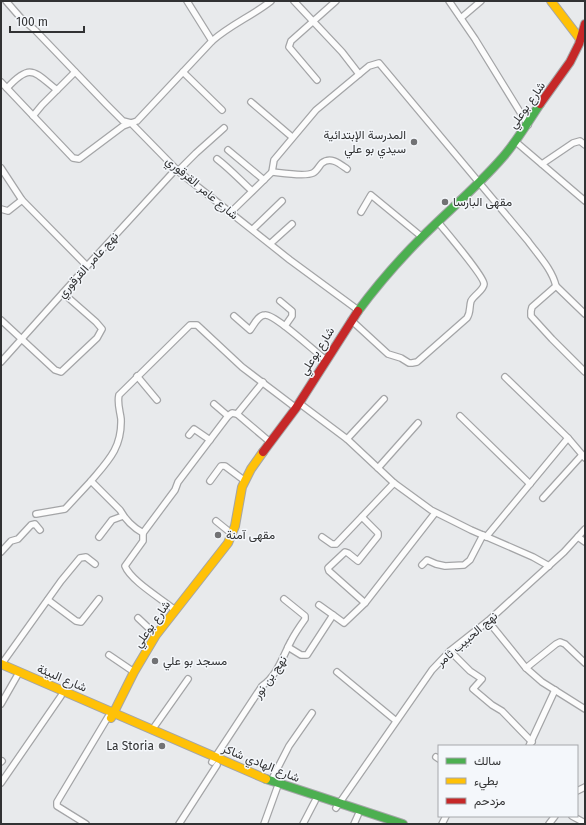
<svg xmlns="http://www.w3.org/2000/svg" width="586" height="825" font-family="'Fira Sans',Vazirmatn,sans-serif">
<rect width="100%" height="100%" fill="#e8eaec"/>
<g fill="none" stroke-linecap="round" stroke-linejoin="round">
<defs>
<g id="street">
<polyline points="6,1 20,17 35,30 106,104 123,121 131,123 137,121 212,41 187,1"/>
<polyline points="294,1 342,52 359,74"/>
<polyline points="449,1 475,39 528,125"/>
<polyline points="461,18 481,1"/>
<path d="M212 41C230 25 252 16 271 1"/>
<polyline points="183,72 222,110"/>
<polyline points="317,80 289,47 291,41 336,1"/>
<polyline points="1,82 73,158 79,159 123,126 131,123 178,171 290,260 358,310"/>
<path d="M7 88C31 62 34 72 57 90L75 72"/>
<polyline points="251,102 292,137"/>
<polyline points="33,116 42,105 57,90"/>
<polyline points="516,142 585,201"/>
<polyline points="228,150 264,180"/>
<path d="M217 159C230 169 240 180 252 191"/>
<polyline points="542,164 573,143 580,141 585,145"/>
<polyline points="1,168 22,200 87,266"/>
<polyline points="178,171 196,153 224,128"/>
<path d="M272 172C282 173 305 177 313 173 317 171 319 166 322 163 331 156 340 164 347 169"/>
<polyline points="1,209 8,211 22,200"/>
<path d="M231 212 272 172 274 160 316 110 369 66 379 63 528 241C538 255 552 269 556 286L585 314"/>
<polyline points="361,212 371,195 422,237"/>
<polyline points="253,229 282,201"/>
<polyline points="271,243 292,224"/>
<polyline points="556,286 532,307 531,311 531,316 552,339 585,372"/>
<polyline points="280,301 292,311 292,316 285,326"/>
<path d="M234 316 250 330C254 325 258 315 265 315 275 314 315 352 326 360"/>
<polyline points="1,320 55,370 61,372 97,338 102,329 96,322 63,293"/>
<path d="M351 320 388 354 401 358 409 363H412L417 362 467 318C471 312 469 307 471 301 474 295 484 290 484 284 484 276 445 231 438 222"/>
<polyline points="1,362 87,266 176,169"/>
<polyline points="137,376 157,400"/>
<polyline points="505,377 568,438 585,458"/>
<polyline points="263,382 237,414 270,442"/>
<polyline points="299,403 347,439 394,483 431,510 471,530 533,557 549,566"/>
<polyline points="214,404 228,416"/>
<polyline points="460,416 530,484"/>
<polyline points="189,435 194,429 210,440"/>
<polyline points="347,439 384,399"/>
<polyline points="378,468 418,423"/>
<polyline points="210,481 221,466 225,466 245,481"/>
<polyline points="543,498 582,455"/>
<polyline points="36,514 65,509 91,481"/>
<polyline points="362,517 378,533 378,536 358,561 348,553 345,552 328,568 329,571 365,603"/>
<polyline points="216,521 232,534"/>
<polyline points="143,533 175,490 178,482 228,416 232,413 237,414"/>
<polyline points="99,537 112,520 123,516"/>
<polyline points="322,537 332,544 336,544 394,483"/>
<polyline points="486,537 568,438"/>
<polyline points="578,537 585,542"/>
<polyline points="1,552 11,541 18,539 31,525 35,524 40,530"/>
<polyline points="422,565 427,560 436,564 445,566 464,565 470,560 483,535"/>
<polyline points="48,600 76,621 81,622 99,599"/>
<path d="M175 610C162 599 131 581 125 566L143 541V533C134 528 125 519 120 510L91 481C108 461 122 448 121 419 120 411 117 403 119 395L190 325H197L242 367 296 408"/>
<polyline points="333,615 344,623 365,603 435,513"/>
<polyline points="138,618 156,635"/>
<polyline points="488,621 526,668 542,682 585,709"/>
<polyline points="288,647 301,655 307,655 333,615 319,605"/>
<polyline points="450,651 470,671 482,679 473,689 492,705 502,711 532,742"/>
<polyline points="109,655 134,672"/>
<polyline points="1,665 61,581 80,558 86,557 95,564"/>
<polyline points="526,668 556,644 560,642 565,644 585,663"/>
<polyline points="337,672 395,720"/>
<polyline points="1,704 17,676"/>
<polyline points="152,730 188,679"/>
<polyline points="529,746 555,690"/>
<polyline points="436,757 439,759"/>
<polyline points="1,762 2,761"/>
<path d="M212 762 262 686C277 676 283 656 291 641 295 633 300 626 305 619V616L284 599"/>
<polyline points="271,781 289,746 312,713"/>
<polyline points="1,783 61,696"/>
<polyline points="577,791 585,787"/>
<polyline points="336,808 432,670 450,651 488,621 564,552 585,529"/>
<polyline points="572,816 585,823"/>
<polyline points="86,824 57,806 57,802 108,717"/>
<polyline points="179,824 217,765"/>
<polyline points="264,824 277,788"/>
<polyline points="303,824 315,801"/>
<polyline points="354,824 358,815"/>
<polyline points="442,824 446,816"/>
<polyline points="549,824 555,816"/>
</g>
<g id="fast">
<path d="M358 311C378 284 399 260 422 237 449 210 478 186 503 157 517 141 528 122 540 104"/>
<polyline points="266,779 403,824"/>
</g>
<g id="slow">
<polyline points="551,1 580,39"/>
<polyline points="1,664 266,779"/>
<polyline points="111,718 134,672 156,635 228,543 235,526 242,487 251,469 263,452"/>
</g>
<g id="jam">
<polyline points="540,104 570,62 579,44 585,24"/>
<polyline points="263,452 296,408 358,311"/>
</g>
</defs>
<use href="#street" stroke="#a4a5a7" stroke-width="8"/>
<use href="#fast" stroke="#a4a5a7" stroke-width="10"/>
<use href="#slow" stroke="#a4a5a7" stroke-width="10"/>
<use href="#jam" stroke="#a4a5a7" stroke-width="10"/>
<use href="#street" stroke="#fcfcfc" stroke-width="5.5"/>
<use href="#fast" stroke="#4caf50" stroke-width="8"/>
<use href="#slow" stroke="#ffc107" stroke-width="8"/>
<use href="#jam" stroke="#c62828" stroke-width="8"/>
</g>
<g fill="#717274" stroke="#f4f7fb" stroke-width="1.5">
<circle cx="414" cy="142" r="4"/>
<circle cx="445" cy="202" r="4"/>
<circle cx="218" cy="535" r="4"/>
<circle cx="155" cy="661" r="4"/>
<circle cx="162" cy="746" r="4"/>
</g>
<g text-anchor="middle" dominant-baseline="central" stroke-width="3" stroke-linejoin="round" paint-order="stroke">
<g font-size="12" fill="#313233" stroke="#f4f7fb">
<text transform="translate(527 105) rotate(-55)">شارع بوعلي</text>
<text transform="translate(202 188) rotate(40)">شارع عامر القرقوري</text>
<text transform="translate(88 265) rotate(-48)">نهج عامر القرقوري</text>
<text transform="translate(317 351) rotate(-58)">شارع بوعلي</text>
<text transform="translate(152 624) rotate(-55)">شارع بوعلي</text>
<text transform="translate(467 639) rotate(-41)">نهج الحبيب ثامر</text>
<text transform="translate(270 677) rotate(-55)">نهج بن نور</text>
<text transform="translate(62 678) rotate(23)">شارع البيئة</text>
<text transform="translate(261 763) rotate(22)">شارع الهادي شاكر</text>
</g>
<g font-size="12" fill="#313233" stroke="#f4f7fb" text-anchor="start">
<text x="406" y="135" text-anchor="end">المدرسة الإبتدائية<tspan x="406" dy="14">سيدي بو علي</tspan></text>
<text x="453" y="202">مقهى البارسا</text>
<text x="226" y="535">مقهى آمنة</text>
<text x="163" y="661">مسجد بو علي</text>
<text x="154" y="746" text-anchor="end">La Storia</text>
</g>
</g>
<rect width="586" height="825" fill="none" stroke="#313233" stroke-width="4"/>
<rect x="438" y="745" width="140" height="72" fill="#f4f7fb" stroke="#a6a8ab"/>
<rect x="446" y="758" width="20" height="6" fill="#4caf50" stroke="#a6a8ab"/>
<text x="474" y="765" font-size="12" fill="#313233">سالك</text>
<rect x="446" y="778" width="20" height="6" fill="#ffc107" stroke="#a6a8ab"/>
<text x="474" y="785" font-size="12" fill="#313233">بطيء</text>
<rect x="446" y="798" width="20" height="6" fill="#c62828" stroke="#a6a8ab"/>
<text x="474" y="805" font-size="12" fill="#313233">مزدحم</text>
<path d="M10 26v6h74v-6" fill="none" stroke="#313233" stroke-width="2"/>
<text x="16" y="26" font-size="12" fill="#313233" stroke="#f4f7fb" stroke-width="3" paint-order="stroke">100 m</text>
</svg>
